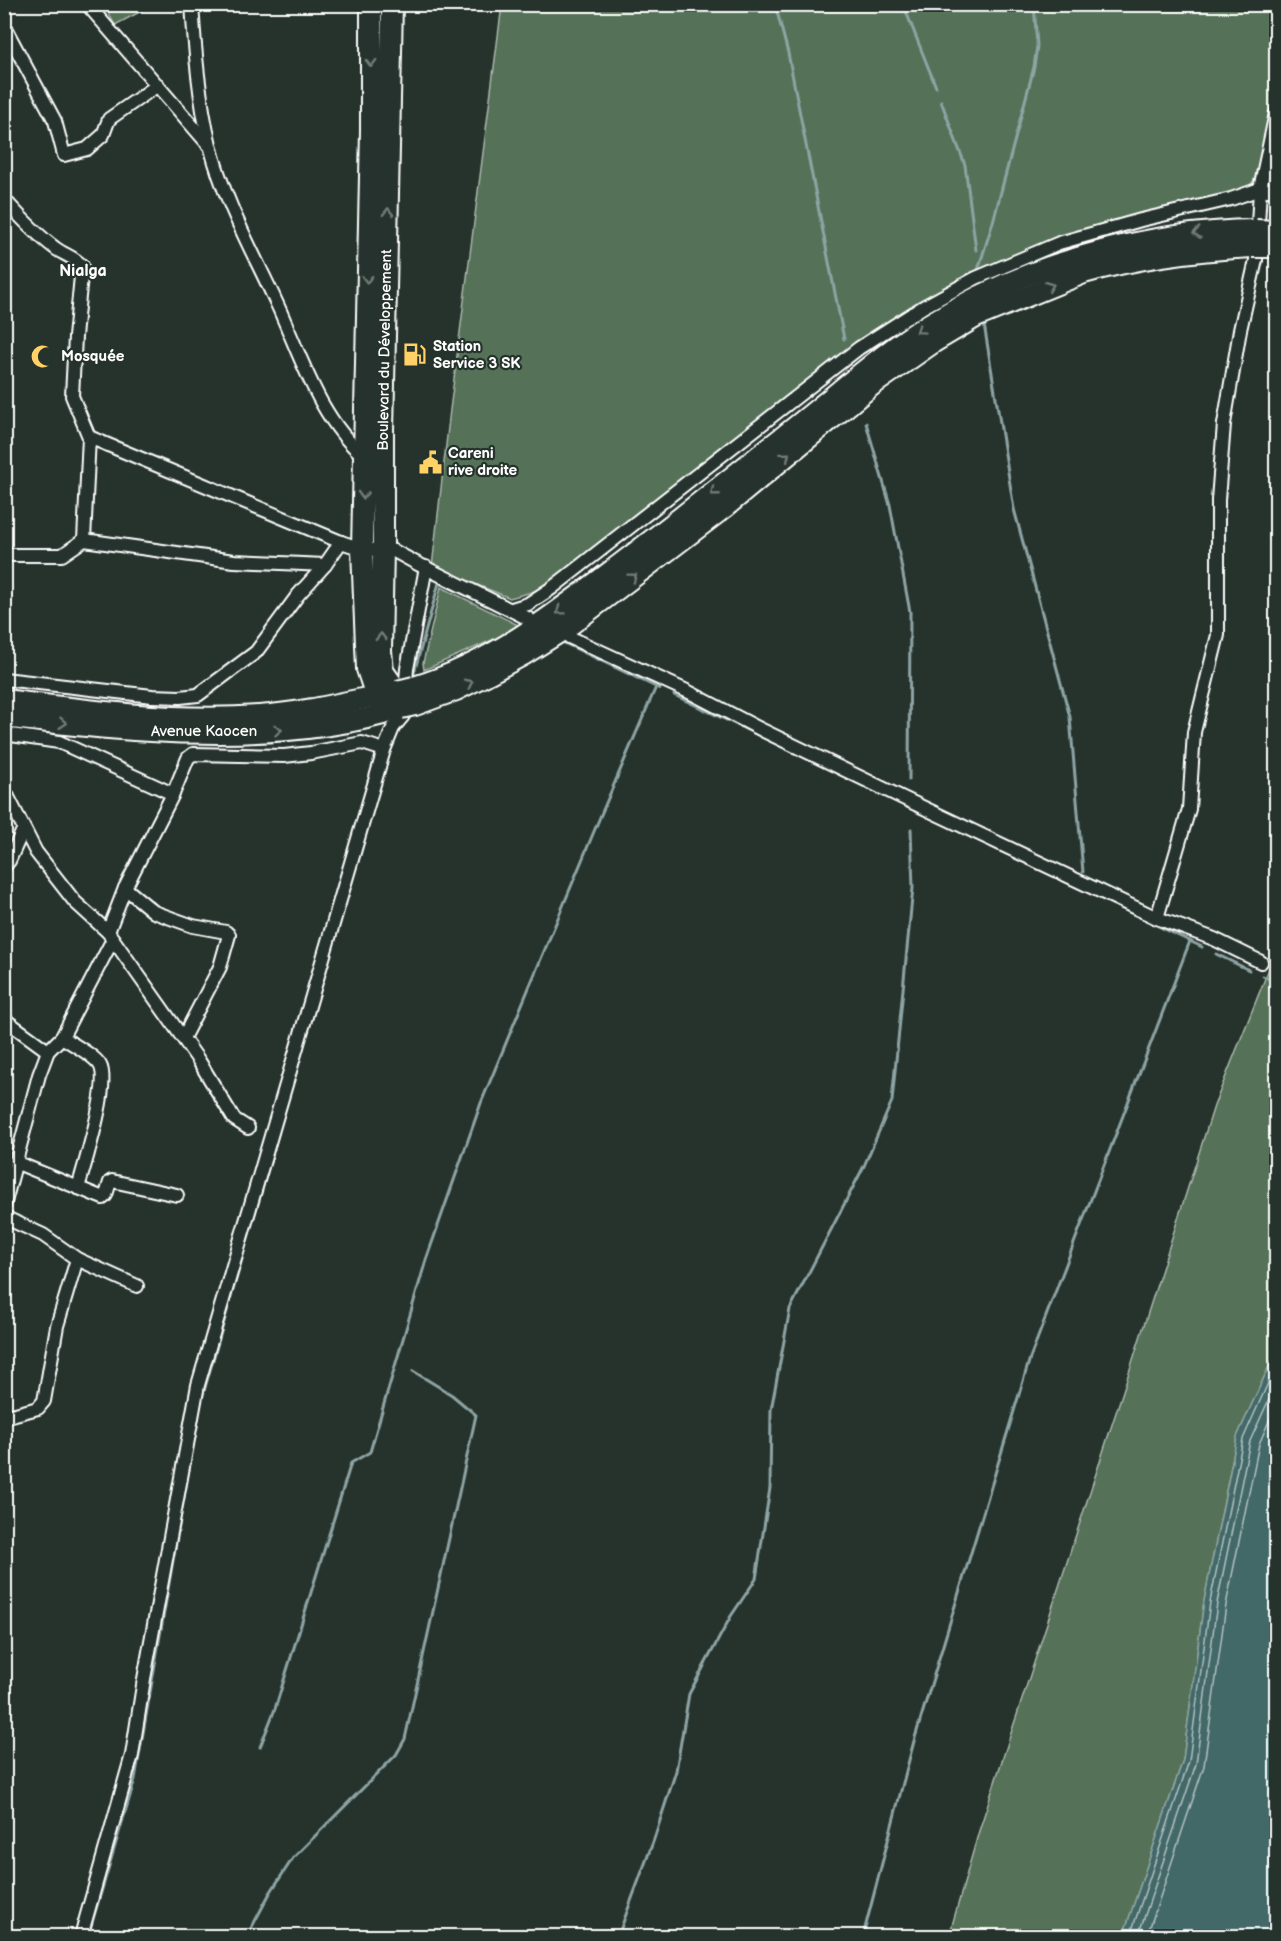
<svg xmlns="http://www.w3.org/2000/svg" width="1281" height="1941" font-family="'Balsamiq Sans',sans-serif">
<rect width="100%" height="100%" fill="#26332d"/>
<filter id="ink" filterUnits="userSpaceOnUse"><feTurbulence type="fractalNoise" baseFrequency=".0167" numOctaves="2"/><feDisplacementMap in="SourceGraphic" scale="12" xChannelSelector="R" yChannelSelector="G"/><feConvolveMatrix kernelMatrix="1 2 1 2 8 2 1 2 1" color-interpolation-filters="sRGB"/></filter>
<g filter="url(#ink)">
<g fill="#557259" stroke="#aab8ac" stroke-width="1.5">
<polygon points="111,4 153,4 153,5 115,25 105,7"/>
<polygon points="502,5 1276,5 1276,86 1259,171 1252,183 1244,190 1055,240 968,274 895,318 825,366 572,568 539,590 510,598 432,567 450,410"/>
<polygon points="441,587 522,627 424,670 423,663"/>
<polygon points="1276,951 1276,1351 1237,1437 1204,1601 1183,1760 1123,1936 949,1936 979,1831 1123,1391 1214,1106"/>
</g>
<polygon fill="#436768" stroke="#8ea4a4" stroke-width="1.5" points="1276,1351 1276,1936 1123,1936 1183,1760 1204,1601 1237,1437"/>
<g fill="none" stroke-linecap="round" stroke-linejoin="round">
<g stroke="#b4c2c3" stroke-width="1.5">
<polyline points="1130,1936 1189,1761 1210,1602 1243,1439 1276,1365"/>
<polyline points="1138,1936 1196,1764 1217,1603 1250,1441 1276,1384"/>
<polyline points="1147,1936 1204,1766 1226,1605 1259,1444 1276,1405"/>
</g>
<g stroke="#8ea4a4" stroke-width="3">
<polyline points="775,4 788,53 844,339"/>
<polyline points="903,4 936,87"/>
<polyline points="941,101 965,165 976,250"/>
<polyline points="978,270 993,222 1034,67 1037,46 1034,4"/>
<polyline points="984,324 1014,509 1070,717 1083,872"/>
<polyline points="866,423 890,505 910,612 909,780"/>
<polyline points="562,642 660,689"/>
<polyline points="412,680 439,583 485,604"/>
<polyline points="674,695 864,786"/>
<polyline points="949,826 1202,947"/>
<polyline points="1216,954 1249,970"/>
<polyline points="1263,976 1276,982"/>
<polyline points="202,1398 278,1134"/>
<polyline points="260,1747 275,1709 351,1463 370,1452 426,1260 481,1103 600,817 656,687"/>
<polyline points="88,1936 135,1779 194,1440"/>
<polyline points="247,1936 270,1893 293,1858 396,1755 405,1739 476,1415 452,1395 413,1371"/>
<polyline points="618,1936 653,1842 676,1771 689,1694 731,1616 756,1579 770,1488 771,1410 790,1309 864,1166 892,1101 913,888 911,829"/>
<polyline points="863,1936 914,1741 1030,1358 1190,941"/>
</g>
<defs>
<g id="minor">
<polyline points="87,4 208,144"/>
<path d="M192 4C195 51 199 100 210 145 224 201 253 252 277 304 301 356 319 419 365 457"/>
<polyline points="4,26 55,121 64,155 87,149 103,135 109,119 158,85"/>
<path d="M4 199C20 217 36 234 55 248 64 255 75 257 82 266L75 337 72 396 89 437 84 540"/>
<polyline points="89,437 341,542 362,549 394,551 416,563 529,619"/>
<polyline points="4,555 62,555 84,540 234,561 325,565"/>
<polyline points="512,609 528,604 552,588 859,348 923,307 976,278 1059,243 1141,220 1231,199 1260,189 1276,191"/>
<polyline points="569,637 689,692 762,730 903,798 1157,918 1214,939 1261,962"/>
<polyline points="4,679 152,696 180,697 198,695 256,652 298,595 325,565 341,542"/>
<polyline points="4,734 59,742 173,794 125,888 108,932"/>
<polyline points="4,789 36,852 75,902 108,932 199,1061 234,1119 248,1128"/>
<polyline points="173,794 188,758 193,754 284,756 311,753 362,743 384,750"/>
<polyline points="4,867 9,861 23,830"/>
<polyline points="125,888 154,912 193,926 226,932 229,935 220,967 183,1038"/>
<polyline points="1157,918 1189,809 1194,732 1218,635 1218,500 1224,424 1240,330 1256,260 1260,189 1276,113"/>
<polyline points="4,1019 48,1051"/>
<path d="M62 1037C72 1044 94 1055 100 1065 111 1083 84 1166 78 1188"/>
<polyline points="15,1162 103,1198 106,1195 110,1182 112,1181 177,1195"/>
<polyline points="4,1206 39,1075 48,1051 62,1037 113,939"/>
<polyline points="4,1217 43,1235 77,1259 137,1286"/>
<polyline points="4,1417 38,1408 44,1401 57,1326 77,1259"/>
<polyline points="81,1936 132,1755 144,1679 198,1385 384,750 393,728 403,716 407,669 426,567"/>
</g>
<g id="trunk">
<polyline points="371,4 371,130 362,549 367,669 374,690 382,702 387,707 401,709"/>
<polyline points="392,4 383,431 383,549 381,651 383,671 397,691"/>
<path d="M414 687C494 663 559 611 623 562 685 515 745 467 805 419 845 387 885 351 929 324 1024 265 1144 231 1256 230"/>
<path d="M4 700C89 711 174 722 259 716 304 713 346 702 390 693"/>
<path d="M415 705 456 690 486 675 523 655 566 628 725 507 871 386 934 342 976 317 1084 273C1139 257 1195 250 1252 247"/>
<path d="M4 717C131 732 278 747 401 709"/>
</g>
</defs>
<use href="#minor" stroke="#fff" stroke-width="16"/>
<use href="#trunk" stroke="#fff" stroke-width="24"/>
<use href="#minor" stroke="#26332d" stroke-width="12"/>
<use href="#trunk" stroke="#26332d" stroke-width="20"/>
<defs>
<g id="trunk-bridge">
<polyline points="1256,230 1276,231"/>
<polyline points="1252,247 1271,247"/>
<polyline points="398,691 414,687"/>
<polyline points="401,708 415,705"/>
</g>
</defs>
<use href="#trunk-bridge" stroke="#fff" stroke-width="24" stroke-linecap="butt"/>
<use href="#trunk-bridge" stroke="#26332d" stroke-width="20"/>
</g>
<defs><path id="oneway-chevron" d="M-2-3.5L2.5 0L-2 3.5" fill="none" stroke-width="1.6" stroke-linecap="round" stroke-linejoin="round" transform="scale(1.5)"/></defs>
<g stroke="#727a76">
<use href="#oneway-chevron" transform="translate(371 63) rotate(90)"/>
<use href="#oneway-chevron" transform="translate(388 212) rotate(-89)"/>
<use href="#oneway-chevron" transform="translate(1197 233) rotate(173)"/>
<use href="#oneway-chevron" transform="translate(367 279) rotate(91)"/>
<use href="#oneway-chevron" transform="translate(1050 286) rotate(-22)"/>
<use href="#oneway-chevron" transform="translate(920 330) rotate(145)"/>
<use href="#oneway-chevron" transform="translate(786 456) rotate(-40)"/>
<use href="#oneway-chevron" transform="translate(714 492) rotate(141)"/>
<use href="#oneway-chevron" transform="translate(363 495) rotate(92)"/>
<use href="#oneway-chevron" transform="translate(633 577) rotate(-37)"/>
<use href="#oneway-chevron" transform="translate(560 611) rotate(143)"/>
<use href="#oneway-chevron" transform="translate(381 637) rotate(-89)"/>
<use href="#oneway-chevron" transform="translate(469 683) rotate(-26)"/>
<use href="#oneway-chevron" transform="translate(63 723) rotate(5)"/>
<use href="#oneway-chevron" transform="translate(278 730) rotate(-4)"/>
</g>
</g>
<defs>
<symbol id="fuel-bare" viewBox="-9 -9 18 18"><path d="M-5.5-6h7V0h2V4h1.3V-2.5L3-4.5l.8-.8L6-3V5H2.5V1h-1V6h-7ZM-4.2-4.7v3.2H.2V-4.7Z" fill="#ffd166" stroke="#26332d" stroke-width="2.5" paint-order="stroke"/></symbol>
<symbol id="mosque-bare" viewBox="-9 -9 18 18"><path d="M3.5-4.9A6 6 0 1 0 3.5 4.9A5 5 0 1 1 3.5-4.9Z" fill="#ffd166" stroke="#26332d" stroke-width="2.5" paint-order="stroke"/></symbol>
<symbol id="civic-bare" viewBox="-9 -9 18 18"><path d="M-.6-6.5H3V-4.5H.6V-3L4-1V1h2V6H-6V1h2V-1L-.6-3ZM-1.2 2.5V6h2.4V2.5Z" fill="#ffd166" stroke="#26332d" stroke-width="2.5" paint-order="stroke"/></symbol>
</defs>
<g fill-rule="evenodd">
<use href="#fuel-bare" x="398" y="338" width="33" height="33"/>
<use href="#mosque-bare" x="26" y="340" width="33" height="33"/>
<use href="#civic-bare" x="414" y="446" width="33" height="33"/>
</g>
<g text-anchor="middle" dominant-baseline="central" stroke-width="4.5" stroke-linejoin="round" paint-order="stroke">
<g font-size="15" font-weight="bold" fill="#fff" stroke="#26332d" text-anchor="start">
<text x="433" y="346">Station<tspan x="433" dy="17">Service 3 SK</tspan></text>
<text x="61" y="356">Mosquée</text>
<text x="448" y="453">Careni<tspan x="448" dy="17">rive droite</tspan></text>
</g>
<g font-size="15" fill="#fff" stroke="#26332d">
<text transform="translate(385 350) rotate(-89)">Boulevard du Développement</text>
<text x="204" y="731">Avenue Kaocen</text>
</g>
<g font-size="16" font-weight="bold" fill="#fff" stroke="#26332d">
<text x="83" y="271">Nialga</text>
</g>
</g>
<rect width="1281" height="1941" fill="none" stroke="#26332d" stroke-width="24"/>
<rect x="12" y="12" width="1257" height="1917" fill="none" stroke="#fff" stroke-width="2" filter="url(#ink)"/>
</svg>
